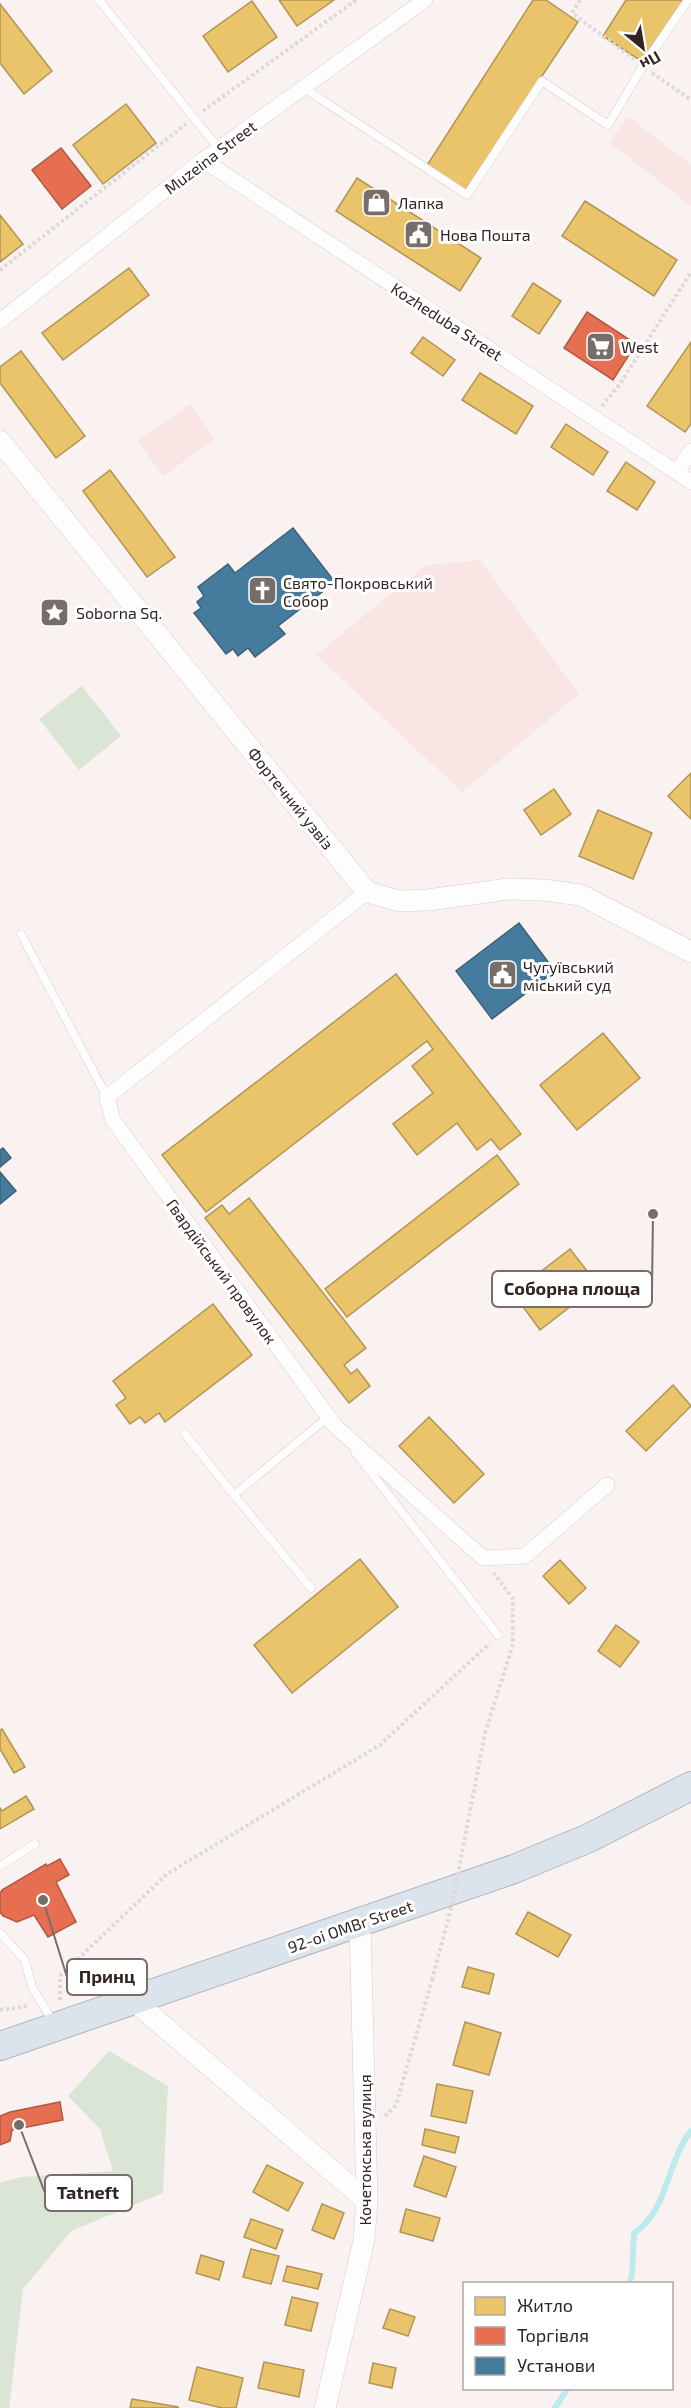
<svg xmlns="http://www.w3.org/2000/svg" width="691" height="2408" font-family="'Exo 2',sans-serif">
<rect width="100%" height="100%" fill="#faf2f0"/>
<g fill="#f8e5e4">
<polygon points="629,117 691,165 691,206 609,142"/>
<polygon points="190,404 215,439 163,476 138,441"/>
<polygon points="480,560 579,694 462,792 316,655 426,565"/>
</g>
<g fill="#dae5d6">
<polygon points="82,686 121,736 79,770 39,719"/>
<polygon points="109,2051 168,2086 163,2193 71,2231 23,2289 9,2408 0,2408 0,2183 20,2177 113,2171 100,2129 68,2096"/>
</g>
<g fill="#e9c46a" stroke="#b29454" stroke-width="1.5">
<polygon points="279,0 334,0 297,26"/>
<polygon points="533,0 546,0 578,22 466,190 426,167"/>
<polygon points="626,0 685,0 644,63 603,36"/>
<polygon points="252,1 277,37 228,72 203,36"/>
<polygon points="0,4 52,71 24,94 0,63"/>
<polygon points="126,104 156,143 103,184 73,145"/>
<polygon points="357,178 481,258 460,291 336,211"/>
<polygon points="585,201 677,260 654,296 562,236"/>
<polygon points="0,215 23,244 0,262"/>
<polygon points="129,268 149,295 63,360 42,333"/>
<polygon points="533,283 561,301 539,334 512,316"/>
<polygon points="423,337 455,360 443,376 411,353"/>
<polygon points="691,342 691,424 685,432 647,406"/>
<polygon points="21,351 85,436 56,458 0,383 0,367"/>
<polygon points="480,373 533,406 516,434 462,400"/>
<polygon points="566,424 608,452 593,475 551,447"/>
<polygon points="626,462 655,482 637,510 607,491"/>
<polygon points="110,470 175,557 147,577 83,491"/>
<polygon points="691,773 691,819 668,796"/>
<polygon points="554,789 571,814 541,835 524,810"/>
<polygon points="598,810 652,833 633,879 579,856"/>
<polygon points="396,974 521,1134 500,1150 491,1139 477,1150 457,1123 417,1155 393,1124 433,1093 412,1066 433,1049 427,1041 206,1212 162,1155"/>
<polygon points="603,1033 640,1078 577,1130 540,1085"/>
<polygon points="497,1155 519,1184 347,1317 325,1289"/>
<polygon points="249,1198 366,1348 344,1365 351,1374 357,1369 370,1386 349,1403 205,1218 222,1205 229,1214"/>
<polygon points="570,1249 598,1285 540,1330 513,1293"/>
<polygon points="213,1304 252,1355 165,1422 159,1413 145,1423 140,1417 130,1424 116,1405 126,1398 113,1381"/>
<polygon points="673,1385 691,1406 646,1451 626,1431"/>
<polygon points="429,1417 484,1474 454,1503 399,1446"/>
<polygon points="360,1559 398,1607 292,1693 254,1645"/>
<polygon points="560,1560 586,1588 569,1604 543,1576"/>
<polygon points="616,1625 639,1642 620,1667 598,1651"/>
<polygon points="2,1729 25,1767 14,1773 0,1749 0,1730"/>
<polygon points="26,1796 34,1809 0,1829 0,1808 2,1811"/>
<polygon points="528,1912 571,1935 558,1957 516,1934"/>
<polygon points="468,1967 494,1974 489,1994 462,1987"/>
<polygon points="465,2022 501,2033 489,2075 453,2065"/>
<polygon points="437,2084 473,2091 466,2123 431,2116"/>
<polygon points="425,2129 459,2137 455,2153 422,2145"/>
<polygon points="424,2156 456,2167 446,2197 414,2186"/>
<polygon points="267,2165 303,2183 288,2211 253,2192"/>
<polygon points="322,2204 344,2213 334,2239 312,2230"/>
<polygon points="406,2209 440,2218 433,2241 400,2232"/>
<polygon points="251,2219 283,2230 276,2249 244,2237"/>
<polygon points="251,2249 279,2256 271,2284 243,2277"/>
<polygon points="201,2255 224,2262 219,2280 196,2273"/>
<polygon points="287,2266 322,2274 318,2289 283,2281"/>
<polygon points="292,2297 318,2303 311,2331 285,2325"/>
<polygon points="390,2309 415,2317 408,2336 383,2328"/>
<polygon points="264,2362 304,2370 299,2397 258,2388"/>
<polygon points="373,2363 396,2368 392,2388 369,2383"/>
<polygon points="197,2367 243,2378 236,2408 222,2408 189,2400"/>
<polygon points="132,2399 178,2407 178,2408 130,2408"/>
</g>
<g fill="#e76f51" stroke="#b05943" stroke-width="1.5">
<polygon points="61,148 91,186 62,209 32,170"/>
<polygon points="587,312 636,344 613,380 564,348"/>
<polygon points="60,1859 69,1875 56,1882 76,1922 48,1937 34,1915 17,1922 3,1916 0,1912 0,1894 2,1890 46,1864 47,1866"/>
<polygon points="60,2102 63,2120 12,2130 10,2141 0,2145 0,2116 10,2112"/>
</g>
<g fill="#457b9d" stroke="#3f6178" stroke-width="1.5">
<polygon points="293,528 335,582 278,626 285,634 255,657 248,648 238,656 233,649 226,654 194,613 201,608 197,602 204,596 198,587 228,564 235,573"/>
<polygon points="519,923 555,971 492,1019 456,971"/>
<polygon points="3,1148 11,1158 0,1167 0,1150"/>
<polygon points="0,1172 16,1191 0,1204"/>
</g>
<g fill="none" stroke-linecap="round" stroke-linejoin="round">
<g stroke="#bceaed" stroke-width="6">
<path d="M629 2284 632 2275 634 2233C669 2210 666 2162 691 2131"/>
<polyline points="555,2408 568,2388"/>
</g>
<defs>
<g id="lane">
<polyline points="99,0 219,149"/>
<polyline points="304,88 467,195 542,81 608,125 643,66 688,0"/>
<polyline points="21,934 107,1097"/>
<polyline points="185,1434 234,1495"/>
<polyline points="355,1452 498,1635"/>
<polyline points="311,1588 234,1495 328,1417"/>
<polyline points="0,1866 35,1844"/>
<polyline points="0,1933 25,1960 32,1987 53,2022"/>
</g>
<g id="street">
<polyline points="203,160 691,482"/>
<polyline points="0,321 203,160 425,0"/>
<polyline points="677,472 691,451"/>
<polyline points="367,892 107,1097 113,1120 335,1426 483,1558 525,1556 607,1485"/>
</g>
<g id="secondary">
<polyline points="0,441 367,892 399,901 428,900 508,889 543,890 581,895 691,952"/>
<polyline points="133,2000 367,2201"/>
<polyline points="325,2408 364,2240 367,2201 360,1924"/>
</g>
<polyline id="highway" points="0,2046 514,1869 589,1838 691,1786"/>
</defs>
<use href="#lane" stroke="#d6cdca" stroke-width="9"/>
<use href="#street" stroke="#d6cdca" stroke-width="16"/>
<use href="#secondary" stroke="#d6cdca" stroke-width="22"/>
<use href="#highway" stroke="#b0b4bd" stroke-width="30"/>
<g stroke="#dcd9d9" stroke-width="4" stroke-dasharray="3 3" stroke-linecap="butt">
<polyline points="580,0 572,13 634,59"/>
<polyline points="652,73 691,100"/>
<polyline points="203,111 356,0"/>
<polyline points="0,270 186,124"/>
<polyline points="602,406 620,384 691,272"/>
<polyline points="485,1733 513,1644 513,1599 494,1573"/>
<polyline points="60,2000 60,1976 167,1874 380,1745 490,1643"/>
<polyline points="0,2010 29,2006"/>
<polyline points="385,2116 396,2105 432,1980"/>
</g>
<use href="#lane" stroke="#fefdfd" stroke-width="8"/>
<use href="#street" stroke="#fefdfd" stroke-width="15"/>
<use href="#secondary" stroke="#fefdfd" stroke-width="21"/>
<use href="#highway" stroke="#dbe3ec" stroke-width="28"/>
<polyline stroke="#dcd9d9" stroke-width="4" stroke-dasharray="3 3" stroke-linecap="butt" points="432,1980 452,1905 485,1733"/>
</g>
<defs>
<symbol id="shop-square" viewBox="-11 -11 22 22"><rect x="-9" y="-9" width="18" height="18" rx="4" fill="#776d69" stroke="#fff"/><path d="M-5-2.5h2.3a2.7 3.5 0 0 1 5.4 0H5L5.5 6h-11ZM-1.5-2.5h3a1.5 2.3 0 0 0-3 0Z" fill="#fff"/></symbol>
<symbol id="civic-square" viewBox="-11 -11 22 22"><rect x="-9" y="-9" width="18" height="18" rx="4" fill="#776d69" stroke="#fff"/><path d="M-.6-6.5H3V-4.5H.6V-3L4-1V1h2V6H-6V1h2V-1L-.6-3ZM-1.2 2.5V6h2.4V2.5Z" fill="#fff"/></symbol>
<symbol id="supermarket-square" viewBox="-11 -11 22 22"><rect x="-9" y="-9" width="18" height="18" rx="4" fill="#776d69" stroke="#fff"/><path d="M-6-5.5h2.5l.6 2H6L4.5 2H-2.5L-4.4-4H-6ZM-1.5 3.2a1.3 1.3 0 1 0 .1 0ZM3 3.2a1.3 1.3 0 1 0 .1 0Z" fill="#fff"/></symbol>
<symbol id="church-square" viewBox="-11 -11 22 22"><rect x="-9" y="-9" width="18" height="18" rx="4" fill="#776d69" stroke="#fff"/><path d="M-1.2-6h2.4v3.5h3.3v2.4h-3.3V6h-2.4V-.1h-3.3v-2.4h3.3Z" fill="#fff"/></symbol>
<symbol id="sight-square" viewBox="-11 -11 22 22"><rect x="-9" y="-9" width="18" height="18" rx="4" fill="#776d69" stroke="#fff"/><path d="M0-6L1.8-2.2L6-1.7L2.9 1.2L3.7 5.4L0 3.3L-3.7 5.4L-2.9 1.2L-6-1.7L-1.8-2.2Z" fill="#fff"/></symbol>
</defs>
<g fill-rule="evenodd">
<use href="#shop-square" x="360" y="186" width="33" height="33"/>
<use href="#civic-square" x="402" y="218" width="33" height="33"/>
<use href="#supermarket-square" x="584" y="330" width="33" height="33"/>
<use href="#church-square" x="246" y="574" width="33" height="33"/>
<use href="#sight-square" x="38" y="596" width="33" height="33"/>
<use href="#civic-square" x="486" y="958" width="33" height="33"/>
</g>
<g text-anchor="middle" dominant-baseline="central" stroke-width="6" stroke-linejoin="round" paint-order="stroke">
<g font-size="16" fill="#312521" stroke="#fff">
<text transform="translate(210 157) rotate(-37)">Muzeina Street</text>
<text transform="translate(447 321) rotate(33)">Kozheduba Street</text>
<text transform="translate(291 798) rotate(51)">Фортечний узвіз</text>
<text transform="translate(222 1271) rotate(54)">Гвардійський провулок</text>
<text transform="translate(350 1926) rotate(-19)">92-oi OMBr Street</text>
<text transform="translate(364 2150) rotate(-90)">Кочетокська вулиця</text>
</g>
<g font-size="16" fill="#312521" stroke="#fff" text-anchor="start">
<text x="398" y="202">Лапка</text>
<text x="440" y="234">Нова Пошта</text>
<text x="621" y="346">West</text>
<text x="283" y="582">Свято-Покровський<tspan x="283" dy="18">Собор</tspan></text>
<text x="76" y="612">Soborna Sq.</text>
<text x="523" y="966">Чугуївський<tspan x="523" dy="18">міський суд</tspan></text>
</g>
</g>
<path fill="none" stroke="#776d69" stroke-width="2" d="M653 1214L652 1289M43 1900L67 1977M19 2125L45 2193"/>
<g fill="#776d69" stroke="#fff" stroke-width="2">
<circle cx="653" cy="1214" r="6"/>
<circle cx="43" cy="1900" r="6"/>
<circle cx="19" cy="2125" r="6"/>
</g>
<g fill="#fff" stroke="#776d69" stroke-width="2">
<rect x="492" y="1271" width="160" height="36" rx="6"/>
<rect x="67" y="1959" width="80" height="36" rx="6"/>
<rect x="45" y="2175" width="87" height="36" rx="6"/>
</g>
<g font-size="18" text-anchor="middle" font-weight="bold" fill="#312521">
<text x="572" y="1295">Соборна площа</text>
<text x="107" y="1983">Принц</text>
<text x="88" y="2199">Tatneft</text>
</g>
<rect x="463" y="2282" width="210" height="108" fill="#ffffff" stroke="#ada8a6" stroke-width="1.5"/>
<rect x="475" y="2297" width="30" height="18" fill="#e9c46a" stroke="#ada8a6" stroke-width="1.5"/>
<text x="517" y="2312" font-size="18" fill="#312521">Житло</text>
<rect x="475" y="2327" width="30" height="18" fill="#e76f51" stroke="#ada8a6" stroke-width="1.5"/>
<text x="517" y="2342" font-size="18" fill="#312521">Торгівля</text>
<rect x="475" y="2357" width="30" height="18" fill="#457b9d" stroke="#ada8a6" stroke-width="1.5"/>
<text x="517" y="2372" font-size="18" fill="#312521">Установи</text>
<g transform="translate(643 48) rotate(150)" stroke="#ffffff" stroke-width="4.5" paint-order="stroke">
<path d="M0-4.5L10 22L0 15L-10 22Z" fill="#312521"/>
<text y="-9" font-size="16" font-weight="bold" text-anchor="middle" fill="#312521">Пн</text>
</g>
</svg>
